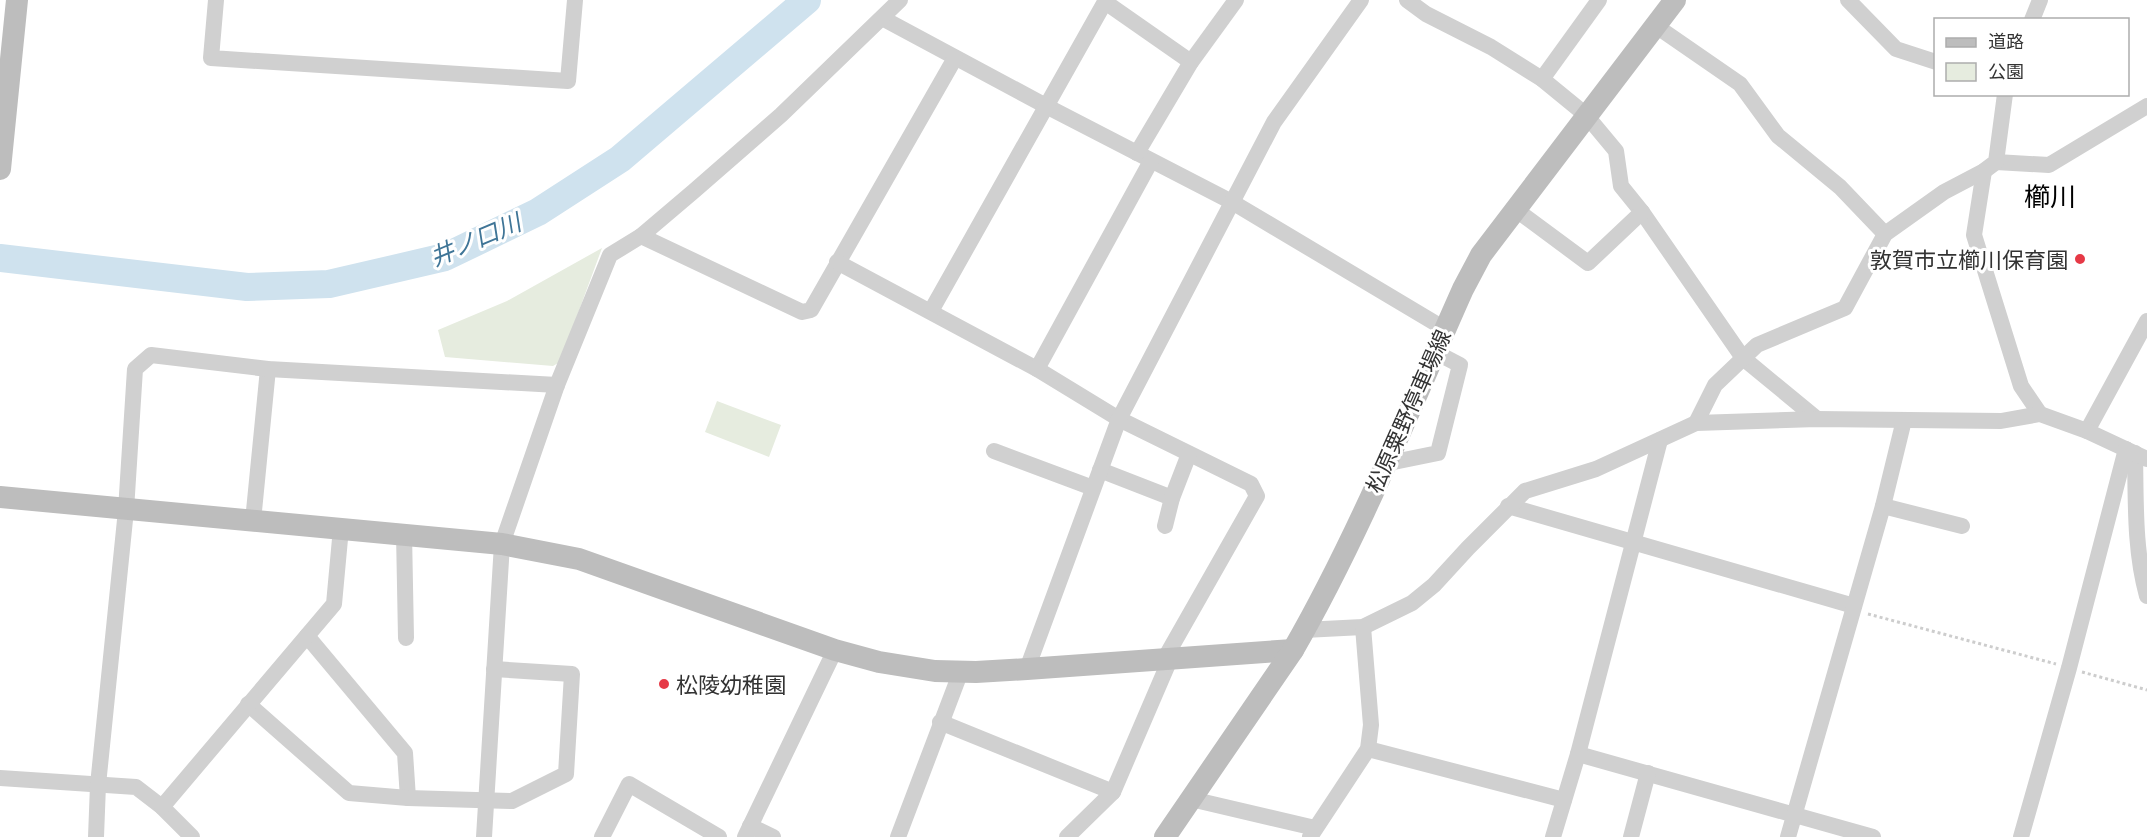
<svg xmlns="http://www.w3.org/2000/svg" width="2147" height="837" font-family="Commissioner,'Noto Sans JP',sans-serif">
<rect width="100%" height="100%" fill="#fff"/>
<g fill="#e6ecdf">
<polygon points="602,248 560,362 553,366 445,357 438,330 507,301"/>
<polygon points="717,401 781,425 769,457 705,432"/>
</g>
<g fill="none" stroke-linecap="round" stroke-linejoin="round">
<polyline stroke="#cfe2ee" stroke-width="28" points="0,258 247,287 329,284 445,257 538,212 620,159 807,0"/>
<g stroke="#cdcdcd" stroke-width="3" stroke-dasharray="3 3" stroke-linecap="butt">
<polyline points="1868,614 2056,664"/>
<polyline points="2082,672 2147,690"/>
</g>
<g stroke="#d0d0d0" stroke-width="16">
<polyline points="216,0 211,58 568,81 575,0"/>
<polyline points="1407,0 1426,14 1491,47 1542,79 1586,115 1616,151 1621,186 1642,212 1743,358 1817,419"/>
<polyline points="1848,0 1896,49 1936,62"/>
<polyline points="1105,2 1191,62"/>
<polyline points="882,18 1046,106 1232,202 1445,329"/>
<polyline points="2032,20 2040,0"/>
<polyline points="1656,26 1740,84 1778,136 1840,187 1885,234"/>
<polyline points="1542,79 1599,0"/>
<polyline points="1137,153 1191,62 1236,0"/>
<polyline points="1996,162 2049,165 2147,106"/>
<polyline points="1984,171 1974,235 2021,386 2040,414"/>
<polyline points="1515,209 1588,263 1642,212"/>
<polyline points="641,236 802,312 811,310 955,58"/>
<polyline points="837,262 1037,369 1119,419 1251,484 1257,496 1165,658"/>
<polyline points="931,311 1106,0"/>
<polyline points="1037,369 1151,161"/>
<polyline points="1696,423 1715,385 1757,345 1845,308 1885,234 1944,192 1984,171 1996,162 2005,94"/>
<polyline points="2087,431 2147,321"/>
<polyline points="994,451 1093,488"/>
<path d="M2135 453C2136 499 2134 550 2147 596"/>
<polyline points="1384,464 1438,453 1460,365 1435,352"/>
<polyline points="1100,470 1172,498"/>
<polyline points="1508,506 1854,606"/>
<polyline points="1883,506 1962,526"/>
<polyline points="253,521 268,369"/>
<polyline points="1165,526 1172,498 1189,454"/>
<polyline points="404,533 406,638"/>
<polyline points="1304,630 1363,627 1412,603 1434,585 1468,548 1525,491 1596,469 1696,423 1817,419 2001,421 2040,414 2087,431 2147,459"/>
<polyline points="307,636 405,753 408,798"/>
<polyline points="1027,669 1119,419 1274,122 1361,0"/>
<polyline points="248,704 349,793 408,798 512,801 566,774 572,674 494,669"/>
<polyline points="940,722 1113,792"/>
<polyline points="1368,749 1564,800"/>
<polyline points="1578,754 1873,837"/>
<polyline points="0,778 136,787 162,807 192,837"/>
<polyline points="1191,799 1315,828"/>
<polyline points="162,807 334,604 341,528"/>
<polyline points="750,826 773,837"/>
<polyline points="96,837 98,785 126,510 135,369 151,355 268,369 557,385"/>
<polyline points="484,837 502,544 557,385 610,255 641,236 694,191 781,115 900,0"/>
<polyline points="602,837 629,784 719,837"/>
<polyline points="745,837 835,650"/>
<polyline points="898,837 961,671"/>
<polyline points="1067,837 1113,792 1171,657"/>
<polyline points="1310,837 1368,749 1371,725 1363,627"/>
<polyline points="1553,837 1578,754 1660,440"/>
<polyline points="1631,837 1648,773"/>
<polyline points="1788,837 1883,506 1904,420"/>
<polyline points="2021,837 2069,668 2126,449"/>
</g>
<g stroke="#bdbdbd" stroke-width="22">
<polyline points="0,169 17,0"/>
<polyline points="0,497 502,544 579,559 835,650 879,662 935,671 976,672 1027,669 1293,650"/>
<path d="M1165 837 1293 650C1359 535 1409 410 1463 289L1481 255 1675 0"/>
</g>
</g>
<g fill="#e63946" stroke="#fff" stroke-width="2">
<circle cx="2080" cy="259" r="6"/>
<circle cx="664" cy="684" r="6"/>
</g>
<g text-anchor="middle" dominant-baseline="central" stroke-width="6" stroke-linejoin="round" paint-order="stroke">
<g font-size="22" fill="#333" stroke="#fff" text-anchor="end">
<text x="2068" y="259">敦賀市立櫛川保育園</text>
<text x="676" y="684" text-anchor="start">松陵幼稚園</text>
</g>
<g font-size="22" fill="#333" stroke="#fff">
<text transform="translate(1408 411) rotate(-66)">松原粟野停車場線</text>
</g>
<g font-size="24" font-style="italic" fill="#3f7597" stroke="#fff">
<text transform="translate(475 239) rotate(-23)">井ノ口川</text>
</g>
<g font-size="26" fill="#000" stroke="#fff">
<text x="2050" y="195">櫛川</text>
</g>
</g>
<rect x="1934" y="18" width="195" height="78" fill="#ffffff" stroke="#adadad" stroke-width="1.5"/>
<rect x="1946" y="38" width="30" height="9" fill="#bdbdbd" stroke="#adadad" stroke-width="1.5"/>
<text x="1988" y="48" font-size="18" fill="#333333">道路</text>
<rect x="1946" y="63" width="30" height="18" fill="#e6ecdf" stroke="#adadad" stroke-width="1.5"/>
<text x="1988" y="78" font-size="18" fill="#333333">公園</text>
</svg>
